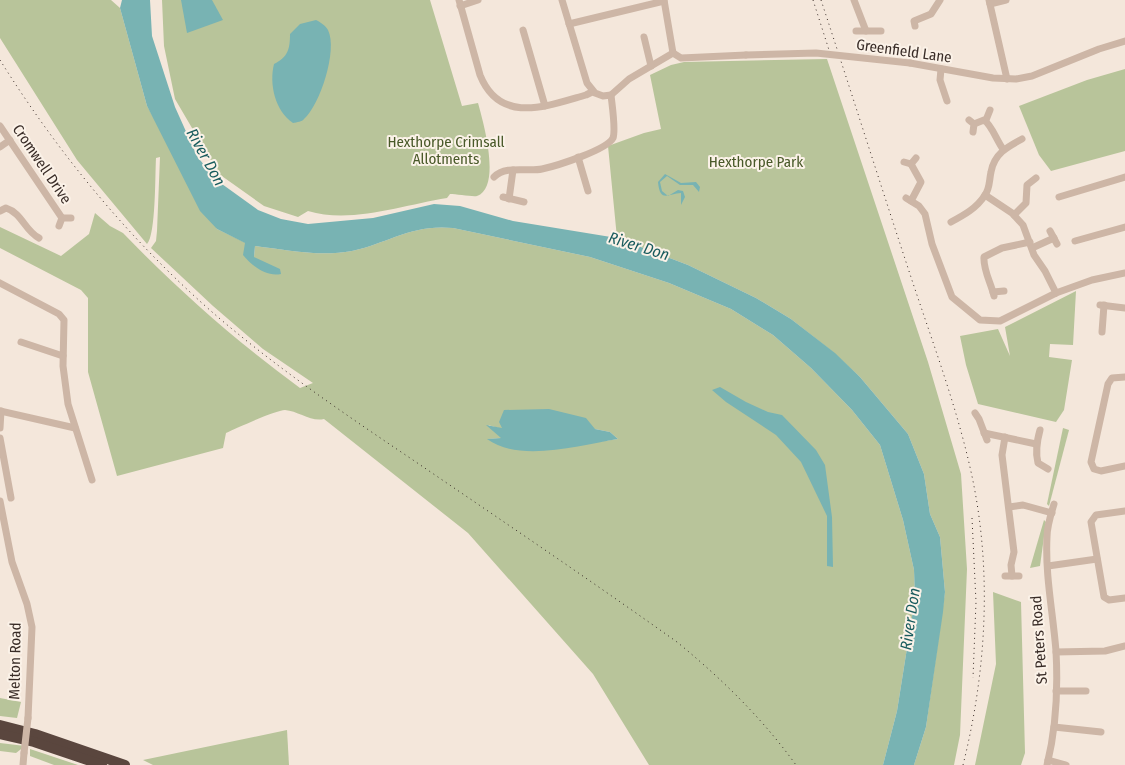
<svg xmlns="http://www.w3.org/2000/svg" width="1125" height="765" font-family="'Fira Sans Condensed',sans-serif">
<rect width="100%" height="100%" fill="#f4e7db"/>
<g fill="#b8c49a" fill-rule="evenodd">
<path d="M0 0H111L120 8 147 106 217 229 246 243 254 257 255 246C287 250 320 257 352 251 389 243 411 224 453 228L590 257 669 283 731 309 773 335 811 368 852 410 880 445 903 520 914 570 915 598 897 711 883 765H649L593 674 468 533 324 419C311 422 298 411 285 410 276 410 237 428 226 433L223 448 117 476 88 372V298L81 290 0 248V227L61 256 89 234 95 213 110 226 123 233C178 290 236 341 300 388L313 383 263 349 213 306 151 248 156 241 157 231 160 157 156 158C155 174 156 235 147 244L77 160 0 38ZM488 425 502 429V426L595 429 610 432 618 439 533 451 488 439 502 438Z"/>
<path d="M162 0H430L462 106 478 103C483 121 502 187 477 196 473 197 456 194 450 194L447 198C403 205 351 224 308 211L298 217 264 206 219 174 175 99 164 46Z"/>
<polygon points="827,59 928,362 961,474 967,569 960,735 954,765 914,765 926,727 945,592 940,537 930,514 924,474 908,434 860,377 833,352 791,319 756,298 688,265 617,238 608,146 644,133 661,129 650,75 671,65 684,62"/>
<polygon points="1125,69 1125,151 1051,171 1039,155 1019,106 1087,80"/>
<polygon points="1076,291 1073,345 1050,344 1049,357 1072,360 1064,410 1056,422 978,404 966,365 960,336 998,329 1010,356 1005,327"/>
<polygon points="1063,428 1069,430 1049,506 1047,504"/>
<polygon points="1044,520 1046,522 1040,566 1030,568"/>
<polygon points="993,592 1021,602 1025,753 1021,765 975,765 996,664"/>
<polygon points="0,698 21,702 17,718 0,716"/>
<polygon points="287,730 289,765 153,765 143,760"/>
<polygon points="0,743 25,746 16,753 0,751"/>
<polygon points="30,749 78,765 54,765 30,756"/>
</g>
<g fill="#78b3b3">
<path d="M122 0H150L152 36 175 107 197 156 215 179 258 210 281 219 308 224 373 218 434 204 460 206 513 221 617 238 688 265 756 298 791 319 835 353 860 377 908 434 924 474 930 514 940 537 945 592 943 612 926 727 914 765H883L897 711 915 598 914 570 903 520 880 445 852 410 811 368 773 335 731 309 669 283 590 257 453 228C411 224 389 243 352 251 320 257 287 250 255 246L254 257 280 269 281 274C266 277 252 266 243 255L245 243 217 229 200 211 147 106 120 8Z"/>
<polygon points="181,0 212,0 223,20 187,33"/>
<path d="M316 20C320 22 326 26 328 30 338 50 320 105 304 119 302 122 297 122 293 123 275 111 269 84 274 64 288 57 290 49 290 34L300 24Z"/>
<path d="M665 174 681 183 696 182 700 187 699 192 693 185H680L667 176 660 182 662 191 668 196 678 190 683 191 685 197 681 205V193C669 193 660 204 658 182Z"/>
<polygon points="720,387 746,402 768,412 782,415 816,450 825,465 832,517 833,567 827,566 827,516 801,462 776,435 726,402 712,390"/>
<path d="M549 409 586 418 595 429 610 432 618 439C581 445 519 463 487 439L501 438 486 425 502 428 499 422 504 410Z"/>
</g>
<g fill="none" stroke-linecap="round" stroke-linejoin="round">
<g stroke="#cdb6a6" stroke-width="7">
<path d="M459 0 480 75C500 125 547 106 586 95L592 92"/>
<polyline points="562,0 587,83 595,93 603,96 611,95 629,79 673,53"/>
<polyline points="664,0 673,53"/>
<polyline points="854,0 866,31"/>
<polyline points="989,0 1007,79"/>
<polyline points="990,4 1006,0"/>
<polyline points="460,6 478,0"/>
<polyline points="569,24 664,1"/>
<polyline points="915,26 914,21 931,14 940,0"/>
<polyline points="523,30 545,106"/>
<polyline points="856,31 881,31"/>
<polyline points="644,37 651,66"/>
<polyline points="673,53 681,58 746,55"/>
<polyline points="910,63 993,78 1016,79 1032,76 1099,49 1125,41"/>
<polyline points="941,69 940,80 947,101"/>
<polyline points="969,120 974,124 973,132"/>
<polyline points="986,120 990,110"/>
<path d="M974 124 984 120C991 124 997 141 1003 149"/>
<polyline points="0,126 62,218"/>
<polyline points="0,147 10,140"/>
<polyline points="578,157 588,191"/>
<polyline points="904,162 911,164 916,158"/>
<path d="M494 177C506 165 527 172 542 169 556 166 607 150 613 138 616 130 612 105 611 95"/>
<polyline points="985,195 1012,213 1023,225 1034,255 1045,271 1056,293"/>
<polyline points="503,197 524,202"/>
<polyline points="1059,197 1125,177"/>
<polyline points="906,198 919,206 925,214 932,244 952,297 980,320 1000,321 1056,293 1092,280 1125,273"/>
<polyline points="509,199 513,170"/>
<polyline points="911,201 921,182 911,164"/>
<path d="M0 211 6 208C22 213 25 231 39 238"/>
<polyline points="1014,215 1026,203 1027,185 1036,178"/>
<path d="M951 222C964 215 977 208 985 195 990 188 989 181 991 172 994 154 1007 147 1022 139"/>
<polyline points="59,226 62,218 71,218"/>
<polyline points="1050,231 1057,244"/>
<polyline points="1075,241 1125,227"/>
<polyline points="1032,248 1054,238"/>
<polyline points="0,283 59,314 64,320 63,366 68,404 92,480"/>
<polyline points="993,292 1004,291"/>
<path d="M994 296C991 283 983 270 984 257L1002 248 1030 242"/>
<polyline points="1100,305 1125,308"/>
<polyline points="1102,332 1104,305"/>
<polyline points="21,342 63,356"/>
<polyline points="1125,377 1112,378 1108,384 1091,462 1094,469 1101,471 1125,466"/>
<polyline points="0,411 75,428"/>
<polyline points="975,413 979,419 987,440"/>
<polyline points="0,428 1,411"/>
<path d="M1040 430C1037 441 1035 451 1038 463L1048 469"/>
<polyline points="984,433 1036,444"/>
<polyline points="1005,437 1002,455 1014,552 1011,565 1012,576"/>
<polyline points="0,438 11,498"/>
<polyline points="0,501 12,562 27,604 32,627 28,718"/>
<polyline points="1009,507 1023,505 1052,513"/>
<polyline points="1125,511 1096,515 1091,522 1104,597 1109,600 1125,598"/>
<polyline points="1048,566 1097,559"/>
<polyline points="1005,576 1019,576"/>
<polyline points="1056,652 1105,651 1125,646"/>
<polyline points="1056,691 1086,691"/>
<polyline points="1054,727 1101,732"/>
<polyline points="1048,760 1066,765"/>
<polyline points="23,765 24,753"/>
<path d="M1047 765C1056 729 1058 688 1056 651 1053 613 1045 575 1047 537 1047 526 1051 514 1054 504"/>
</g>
<g stroke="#5a463e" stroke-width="10">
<polyline points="0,725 35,734 125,765"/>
<polyline points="0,734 34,742 102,765"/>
</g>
<g stroke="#392c27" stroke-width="1" stroke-dasharray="1 4" stroke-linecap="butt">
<polyline points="813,0 829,50"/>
<path d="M821 0C850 88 878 177 907 265 930 336 958 408 973 481 992 575 986 673 963 765"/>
<path d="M0 60C60 156 133 244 219 318 280 370 346 415 413 460 501 520 590 580 677 642 722 679 762 718 796 765"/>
<polyline points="972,518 976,602 973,678"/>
</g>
<g stroke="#cdb6a6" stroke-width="7">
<polyline points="746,55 816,53 910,63"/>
<polyline points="24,753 28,718"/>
</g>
</g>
<g text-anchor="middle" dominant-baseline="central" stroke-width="4" stroke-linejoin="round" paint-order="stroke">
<g font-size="15" fill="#392c27" stroke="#fbf2e8">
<text transform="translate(904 51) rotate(8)">Greenfield Lane</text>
<text transform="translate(42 164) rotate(56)">Cromwell Drive</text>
<text transform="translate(1039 640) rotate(-94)">St Peters Road</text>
<text transform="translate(15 661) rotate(-89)">Melton Road</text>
</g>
<g font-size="15" fill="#495929" stroke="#fbf2e8">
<text x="446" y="142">Hexthorpe Crimsall<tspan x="446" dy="17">Allotments</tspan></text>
<text x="756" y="162">Hexthorpe Park</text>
</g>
<g font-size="16" font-style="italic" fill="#195c5e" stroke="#fbf2e8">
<text transform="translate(206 157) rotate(61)">River Don</text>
<text transform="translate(639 246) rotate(17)">River Don</text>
<text transform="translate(910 619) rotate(-82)">River Don</text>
</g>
</g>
</svg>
